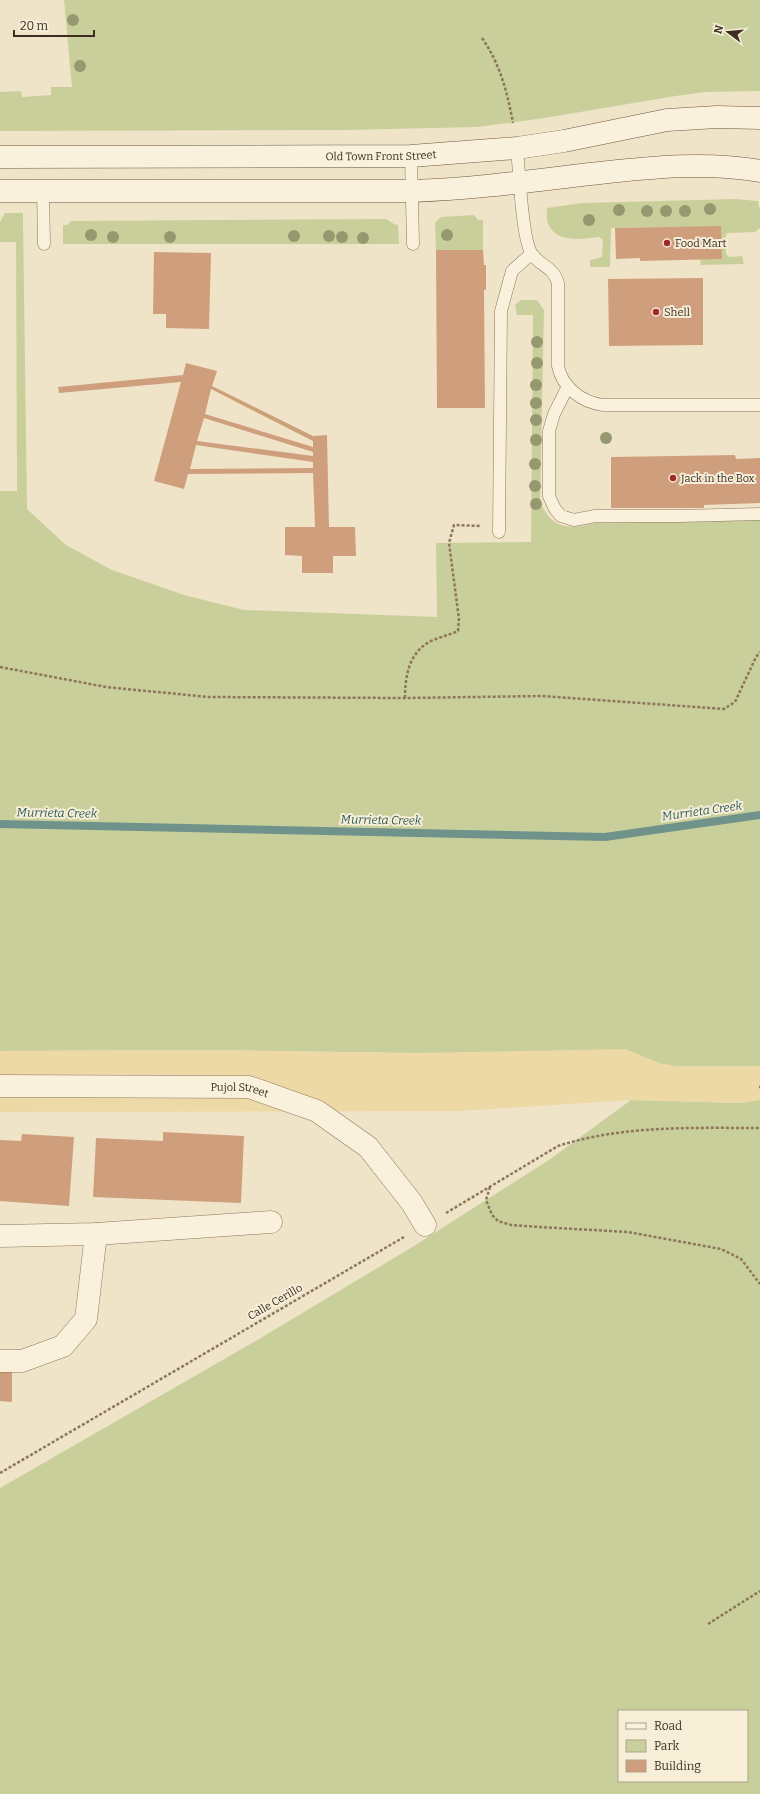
<svg xmlns="http://www.w3.org/2000/svg" width="760" height="1794" font-family="Bitter,serif">
<rect width="100%" height="100%" fill="#f0e4c8"/>
<g fill="#c9cf9b" fill-rule="evenodd">
<polygon points="64,0 760,0 760,91 704,92 669,97 545,118 477,127 347,130 0,131 0,92 21,91 22,97 51,95 51,87 72,87"/>
<path d="M735 199 758 201 760 210V228L755 232 729 233 726 234V254L729 257 742 256 744 264 700 265 701 259 673 227 611 228 610 267H590V260L602 257 603 240 599 237C582 239 556 244 548 223 546 219 547 212 547 208L582 203Z"/>
<path d="M5 213H23V218L27 509 66 545 112 570 184 595 244 610 437 617 436 543 531 542 533 315H517L515 305 521 300H537L544 310 540 502C552 529 568 530 595 523L760 520V1066H675L662 1064 412 1053 212 1050 0 1051V491H17L16 242H0V222Z"/>
<polygon points="474,215 478,220 483,220 483,250 436,250 435,223 441,217"/>
<polygon points="386,219 394,224 398,225 399,244 63,244 63,225 67,225 71,221"/>
<path d="M631 1100 740 1103 760 1100V1794H0V1488L259 1339 414 1246 549 1160ZM619 1711H747V1781H619Z"/>
</g>
<polygon fill="#ecd9a5" points="625,1049 662,1064 675,1066 760,1066 760,1100 740,1103 631,1100 460,1111 0,1112 0,1051 212,1050 412,1053"/>
<g fill="none" stroke-linecap="round" stroke-linejoin="round">
<polyline stroke="#6f938a" stroke-width="8" points="0,824 605,837 760,815"/>
</g>
<g fill="#cf9f7d" fill-rule="evenodd">
<polygon points="721,226 722,259 640,261 640,258 616,259 615,228"/>
<polygon points="436,250 483,250 484,265 486,265 486,290 484,290 485,408 437,408"/>
<polygon points="154,252 211,253 209,329 166,328 166,314 153,314"/>
<polygon points="703,278 703,345 609,346 608,279"/>
<path d="M186 363 217 371 212 386 313 436 327 435 329 527H355L356 556H333V573H302V556L285 555V527H315L313 473 188 474 184 489 154 481 181 382 59 393 58 387 183 375ZM211 389 313 441V447L205 414ZM204 418 313 452V456L197 441ZM196 445 313 462V468L190 469Z"/>
<polygon points="735,455 736,459 760,458 760,503 704,505 704,508 611,508 611,457"/>
<polygon points="163,1132 244,1136 241,1203 93,1197 96,1138 163,1141"/>
<polygon points="22,1134 74,1137 69,1206 0,1201 0,1140 21,1141"/>
<polygon points="0,1372 12,1372 12,1402 0,1401"/>
</g>
<g fill="none" stroke-linecap="round" stroke-linejoin="round">
<defs>
<g id="lane">
<path d="M517 148C519 167 522 242 532 254 541 267 553 266 558 283V366C562 387 581 402 603 405H760"/>
<polyline points="411,156 413,244"/>
<polyline points="43,191 44,244"/>
<polyline points="568,386 554,414 549,431 549,496 555,509 561,516 574,520 595,516 679,516 760,514"/>
<polyline points="499,532 501,311 512,271 531,254"/>
</g>
<g id="street">
<path id="s1" d="M0 1086 249 1087 317 1111 368 1147 412 1203 425 1225"/>
<polyline points="0,1236 96,1234 271,1222"/>
<polyline points="0,1361 22,1361 63,1346 86,1319 96,1234"/>
</g>
<g id="secondary">
<path id="s2" d="M0 157 411 156 517 148 564 141 667 120 717 117 760 118"/>
<path d="M0 191H412C472 189 531 181 590 174 646 168 704 161 760 171"/>
</g>
</defs>
<use href="#lane" stroke="#8d765c" stroke-width="13"/>
<use href="#street" stroke="#8d765c" stroke-width="23"/>
<use href="#secondary" stroke="#6f573f" stroke-width="23"/>
<g stroke="#8d765c" stroke-width="2.5" stroke-dasharray="3 2" stroke-linecap="butt">
<path d="M482 38C500 64 507 91 513 123"/>
<polyline points="0,667 106,687 208,697 405,698 542,696 724,709 735,702 756,657 760,652"/>
<path d="M405 698C405 676 409 652 431 641 440 637 449 635 458 631L459 619 449 543 454 525 480 526"/>
<polyline points="759,1087 760,1087"/>
<polyline points="490,1187 486,1200 492,1215 498,1221 511,1225 539,1227 628,1232 721,1249 741,1259 760,1284"/>
<path d="M446 1213 558 1146C623 1125 693 1128 760 1128"/>
<polyline points="0,1473 404,1237"/>
<polyline points="708,1624 760,1591"/>
</g>
<use href="#lane" stroke="#faf1dc" stroke-width="12"/>
<use href="#street" stroke="#faf1dc" stroke-width="22"/>
<use href="#secondary" stroke="#faf1dc" stroke-width="22"/>
</g>
<g fill="#96986f">
<circle cx="73" cy="20" r="6"/>
<circle cx="80" cy="66" r="6"/>
<circle cx="710" cy="209" r="6"/>
<circle cx="619" cy="210" r="6"/>
<circle cx="647" cy="211" r="6"/>
<circle cx="666" cy="211" r="6"/>
<circle cx="685" cy="211" r="6"/>
<circle cx="589" cy="220" r="6"/>
<circle cx="91" cy="235" r="6"/>
<circle cx="447" cy="235" r="6"/>
<circle cx="294" cy="236" r="6"/>
<circle cx="329" cy="236" r="6"/>
<circle cx="113" cy="237" r="6"/>
<circle cx="170" cy="237" r="6"/>
<circle cx="342" cy="237" r="6"/>
<circle cx="363" cy="238" r="6"/>
<circle cx="537" cy="342" r="6"/>
<circle cx="537" cy="363" r="6"/>
<circle cx="536" cy="385" r="6"/>
<circle cx="536" cy="403" r="6"/>
<circle cx="536" cy="420" r="6"/>
<circle cx="606" cy="438" r="6"/>
<circle cx="536" cy="440" r="6"/>
<circle cx="535" cy="464" r="6"/>
<circle cx="535" cy="486" r="6"/>
<circle cx="536" cy="504" r="6"/>
</g>
<g fill="#9e2a2b" stroke="#f7eed8" stroke-width="1.5">
<circle cx="667" cy="243" r="4"/>
<circle cx="656" cy="312" r="4"/>
<circle cx="673" cy="478" r="4"/>
</g>
<g text-anchor="middle" dominant-baseline="central" stroke-width="4" stroke-linejoin="round" paint-order="stroke">
<g font-size="11" fill="#3d2e20" stroke="#f7eed8">
<text stroke="none"><textPath href="#s2" startOffset="381">Old Town Front Street</textPath></text>
<text stroke="none"><textPath href="#s1" startOffset="240">Pujol Street</textPath></text>
<text transform="translate(275 1302) rotate(-30)">Calle Cerillo</text>
</g>
<g font-size="11" fill="#3d2e20" stroke="#f7eed8" text-anchor="start">
<text x="675" y="243">Food Mart</text>
<text x="664" y="312">Shell</text>
<text x="681" y="478">Jack in the Box</text>
</g>
<g font-size="12" font-style="italic" fill="#2f5d5a" stroke="#f7eed8">
<text transform="translate(702 811) rotate(-8)">Murrieta Creek</text>
<text transform="translate(57 813) rotate(1)">Murrieta Creek</text>
<text transform="translate(381 820) rotate(1)">Murrieta Creek</text>
</g>
</g>
<rect x="618" y="1710" width="130" height="72" fill="#f7eed8" stroke="#ada18e"/>
<rect x="626" y="1723" width="20" height="6" fill="#faf1dc" stroke="#ada18e"/>
<text x="654" y="1730" font-size="12" fill="#3d2e20">Road</text>
<rect x="626" y="1740" width="20" height="12" fill="#c9cf9b" stroke="#ada18e"/>
<text x="654" y="1750" font-size="12" fill="#3d2e20">Park</text>
<rect x="626" y="1760" width="20" height="12" fill="#cf9f7d" stroke="#ada18e"/>
<text x="654" y="1770" font-size="12" fill="#3d2e20">Building</text>
<g transform="translate(728 32) rotate(286)" stroke="#f7eed8" stroke-width="3" paint-order="stroke">
<path d="M0-3L7 15L0 10L-7 15Z" fill="#3d2e20"/>
<text y="-6" font-size="11" font-weight="bold" text-anchor="middle" fill="#3d2e20">N</text>
</g>
<path d="M14 30v6h80v-6" fill="none" stroke="#3d2e20" stroke-width="2"/>
<text x="20" y="30" font-size="12" fill="#3d2e20" stroke="#f7eed8" stroke-width="3" paint-order="stroke">20 m</text>
</svg>
